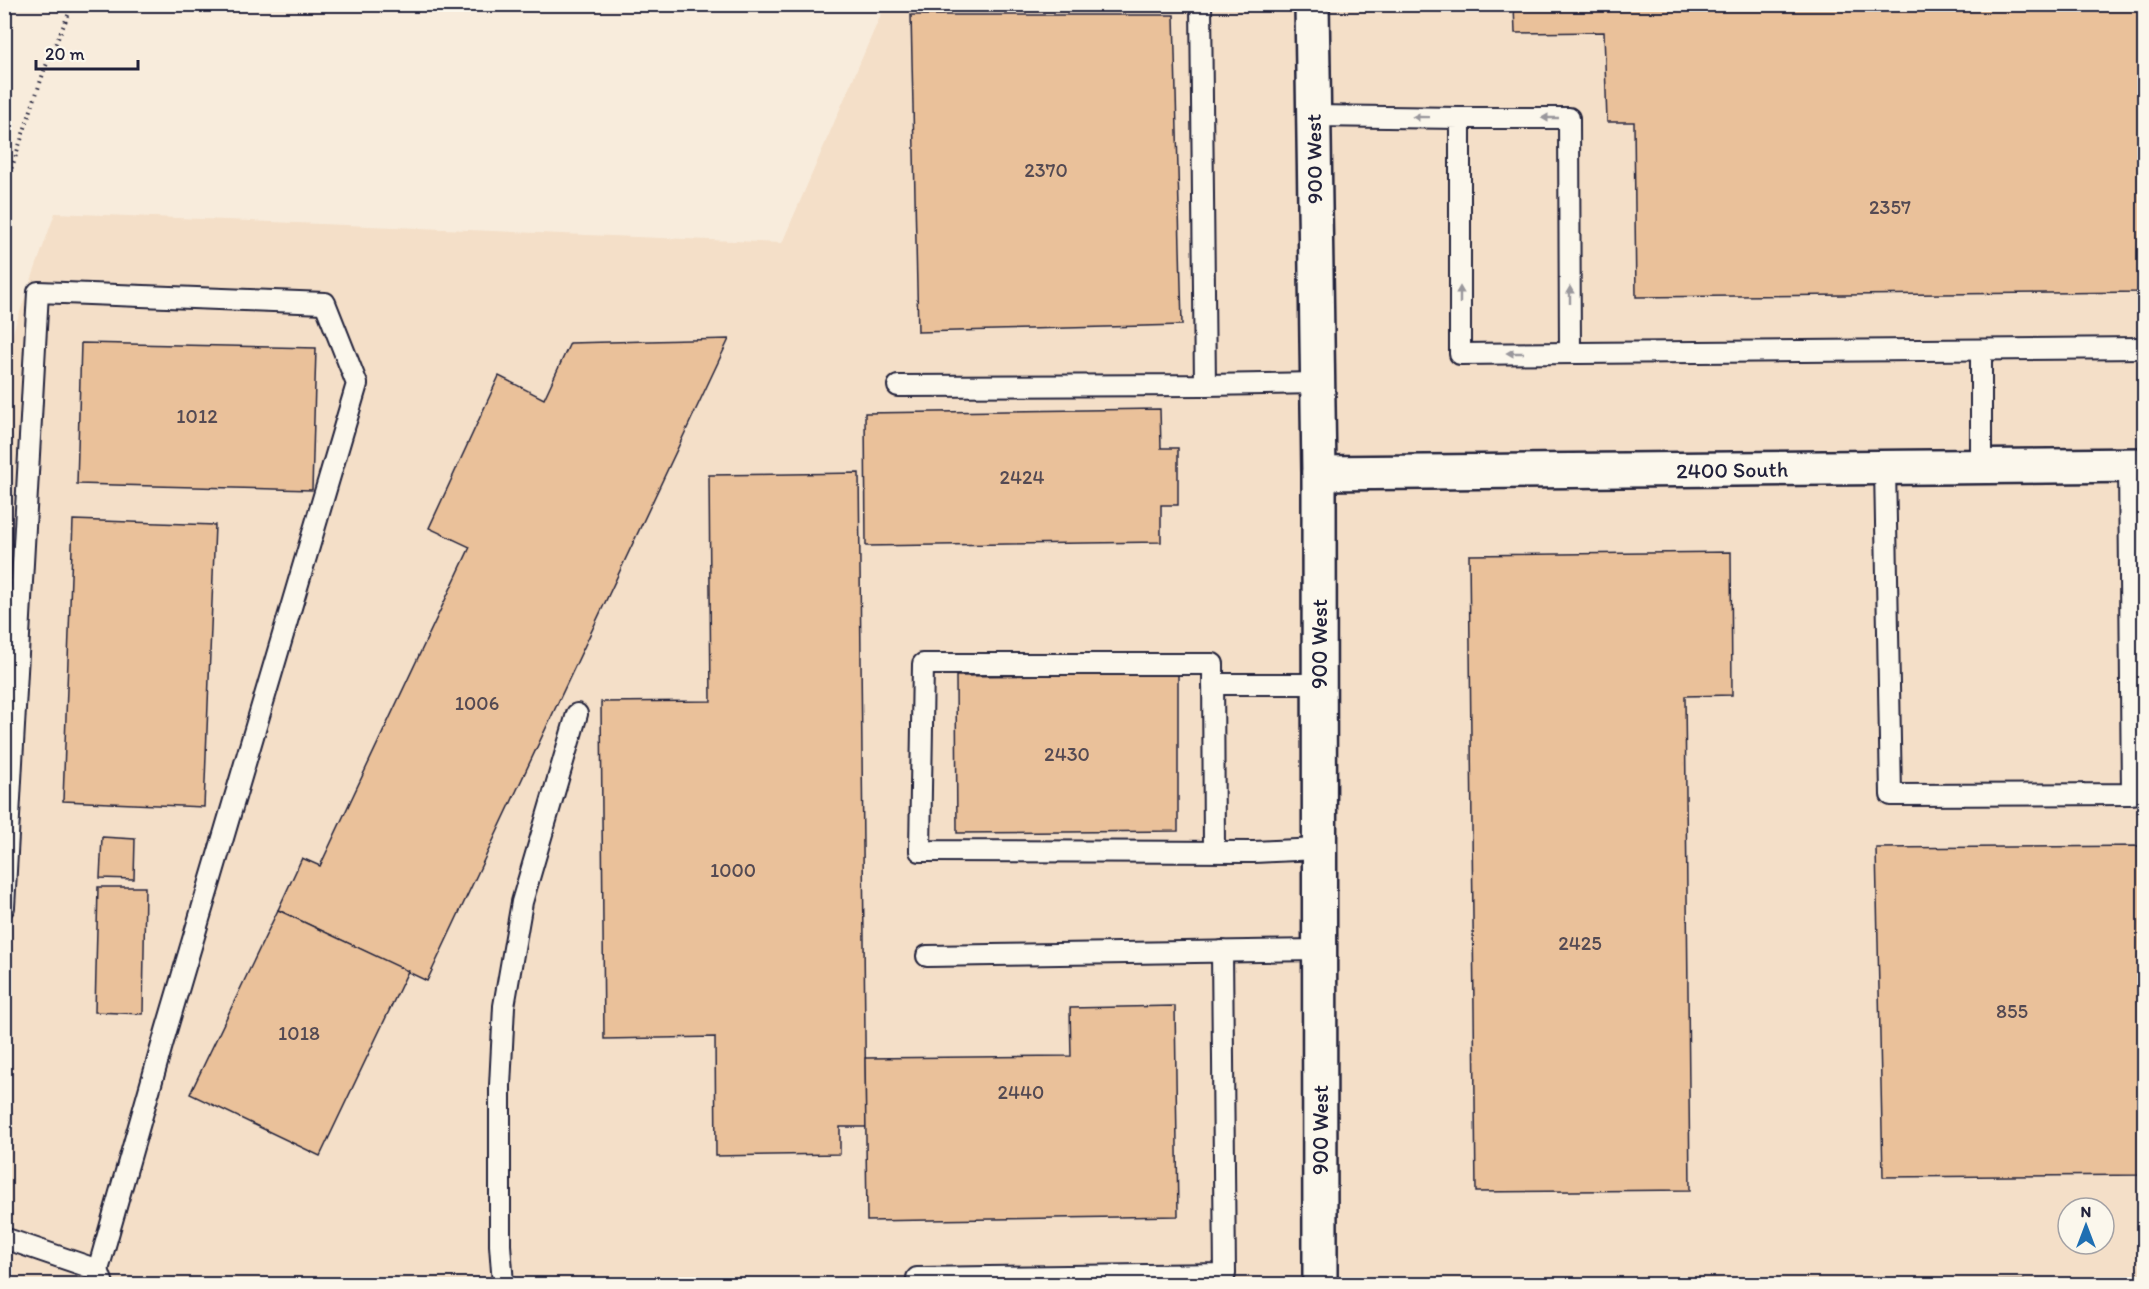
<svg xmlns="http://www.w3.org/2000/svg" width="2149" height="1289" font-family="Itim,sans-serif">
<rect width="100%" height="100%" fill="#f8ecdc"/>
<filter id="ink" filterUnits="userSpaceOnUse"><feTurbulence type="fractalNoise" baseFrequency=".0167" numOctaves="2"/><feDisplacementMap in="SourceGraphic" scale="12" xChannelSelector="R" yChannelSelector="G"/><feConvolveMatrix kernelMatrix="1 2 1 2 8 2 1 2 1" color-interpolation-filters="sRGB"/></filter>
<g filter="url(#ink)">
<path fill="#f4dfc8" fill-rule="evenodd" d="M885 5H2144V1284H5L4 357 55 213 782 243ZM2068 1208H2104V1244H2068Z"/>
<g fill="#eac19a" stroke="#22223b" stroke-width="1.5">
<polygon points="1514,4 2144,4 2144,292 1636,297 1634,122 1607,122 1604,32 1515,33"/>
<polygon points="911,15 1174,15 1182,325 918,332"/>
<polygon points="729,339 427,981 278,910 302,858 320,866 470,547 429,528 499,376 544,399 570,343"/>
<polygon points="81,343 316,348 312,490 77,484"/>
<polygon points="1160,409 1161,448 1178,448 1178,505 1161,505 1161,542 866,546 865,413"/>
<polygon points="859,473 866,1127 840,1127 840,1154 716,1156 715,1037 604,1039 601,702 711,701 709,475"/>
<polygon points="73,520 215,525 204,807 63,801"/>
<polygon points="1731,552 1732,695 1685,696 1690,1190 1476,1192 1469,555"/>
<polygon points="1178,674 1178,831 957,833 956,676"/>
<polygon points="102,837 135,839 134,879 100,878"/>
<polygon points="2144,846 2144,1175 1883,1177 1876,848"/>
<polygon points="98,887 145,887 143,1014 95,1012"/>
<polygon points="278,910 408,971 320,1156 190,1094"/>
<polygon points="1175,1006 1178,1216 867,1221 865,1058 1071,1056 1070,1008"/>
<polygon points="2144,1279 2144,1284 1871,1284 1871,1283"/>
</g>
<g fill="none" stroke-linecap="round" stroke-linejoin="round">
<defs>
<g id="service">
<polyline points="1313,116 1460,118 1460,354 2144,348"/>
<polyline points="1460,118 1569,118 1570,353"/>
<polyline points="1981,350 1981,467"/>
<polyline points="1205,385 1318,383"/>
<polyline points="898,386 1205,385 1201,4"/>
<polyline points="1885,468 1891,795 2132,794 2129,465"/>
<polyline points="1213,684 1318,684"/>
<polyline points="1214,851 1213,664 923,664 920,851 1254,852 1319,849"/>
<polyline points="4,907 38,292 325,303 357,384 166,1031 98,1270"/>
<polyline points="927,956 1320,950"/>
<polyline points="4,1238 98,1270 103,1284"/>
<polyline points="917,1278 1225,1274 1222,951"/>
<polyline points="503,1284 500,1245 500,1086 504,1006 522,902 577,714"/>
</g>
<polyline id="minor" points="1319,473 2144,465"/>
<polyline id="secondary" points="1312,4 1319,473 1320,1284"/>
</defs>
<use href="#service" stroke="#22223b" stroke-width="24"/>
<use href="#minor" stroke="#22223b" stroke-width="38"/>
<use href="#secondary" stroke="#22223b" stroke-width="38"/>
<polyline stroke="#22223b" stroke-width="4" stroke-dasharray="1.5 4.5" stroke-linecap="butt" points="4,191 45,68 73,4"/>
<use href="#service" stroke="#fbf7ec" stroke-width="20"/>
<use href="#minor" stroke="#fbf7ec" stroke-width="33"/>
<use href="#secondary" stroke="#fbf7ec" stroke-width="33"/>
</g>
<defs><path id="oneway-solid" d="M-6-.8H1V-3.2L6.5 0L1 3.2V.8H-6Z" transform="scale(1.5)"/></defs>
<g fill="#99979c">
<use href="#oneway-solid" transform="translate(1421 117) rotate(-179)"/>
<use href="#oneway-solid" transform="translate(1550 118) rotate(-180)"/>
<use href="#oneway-solid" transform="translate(1460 295) rotate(-90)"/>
<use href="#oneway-solid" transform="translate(1570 295) rotate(-90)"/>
<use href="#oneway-solid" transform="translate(1515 353) rotate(180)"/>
</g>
</g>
<g text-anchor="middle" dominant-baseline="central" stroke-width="4.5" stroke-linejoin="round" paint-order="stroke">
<g font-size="20" fill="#544a53">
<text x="1046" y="170">2370</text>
<text x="1890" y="207">2357</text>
<text x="197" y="416">1012</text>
<text x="1022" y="477">2424</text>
<text x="477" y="703">1006</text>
<text x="1067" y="754">2430</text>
<text x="733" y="870">1000</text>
<text x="1580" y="943">2425</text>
<text x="2012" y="1011">855</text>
<text x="299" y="1033">1018</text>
<text x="1021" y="1092">2440</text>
</g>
<g font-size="22" fill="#22223b" stroke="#fbf7ec">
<text transform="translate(1314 159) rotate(-91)">900 West</text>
<text transform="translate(1732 470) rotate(-1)">2400 South</text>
<text transform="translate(1319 644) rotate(-90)">900 West</text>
<text transform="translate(1320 1130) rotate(-90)">900 West</text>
</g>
</g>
<rect width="2149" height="1289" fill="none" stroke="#fbf7ec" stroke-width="24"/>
<rect x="12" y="12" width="2125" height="1265" fill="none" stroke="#22223b" stroke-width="2" filter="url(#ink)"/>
<g transform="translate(2086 1226)"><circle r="28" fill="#fbf7ec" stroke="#a4a2a5" stroke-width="1.5"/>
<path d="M0-4.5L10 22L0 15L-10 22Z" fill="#1f6fb2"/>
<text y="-9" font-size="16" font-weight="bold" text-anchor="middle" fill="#22223b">N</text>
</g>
<path d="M36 60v9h102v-9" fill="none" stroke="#22223b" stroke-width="3"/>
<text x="45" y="60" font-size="18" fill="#22223b" stroke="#fbf7ec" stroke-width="4.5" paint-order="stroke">20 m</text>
</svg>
